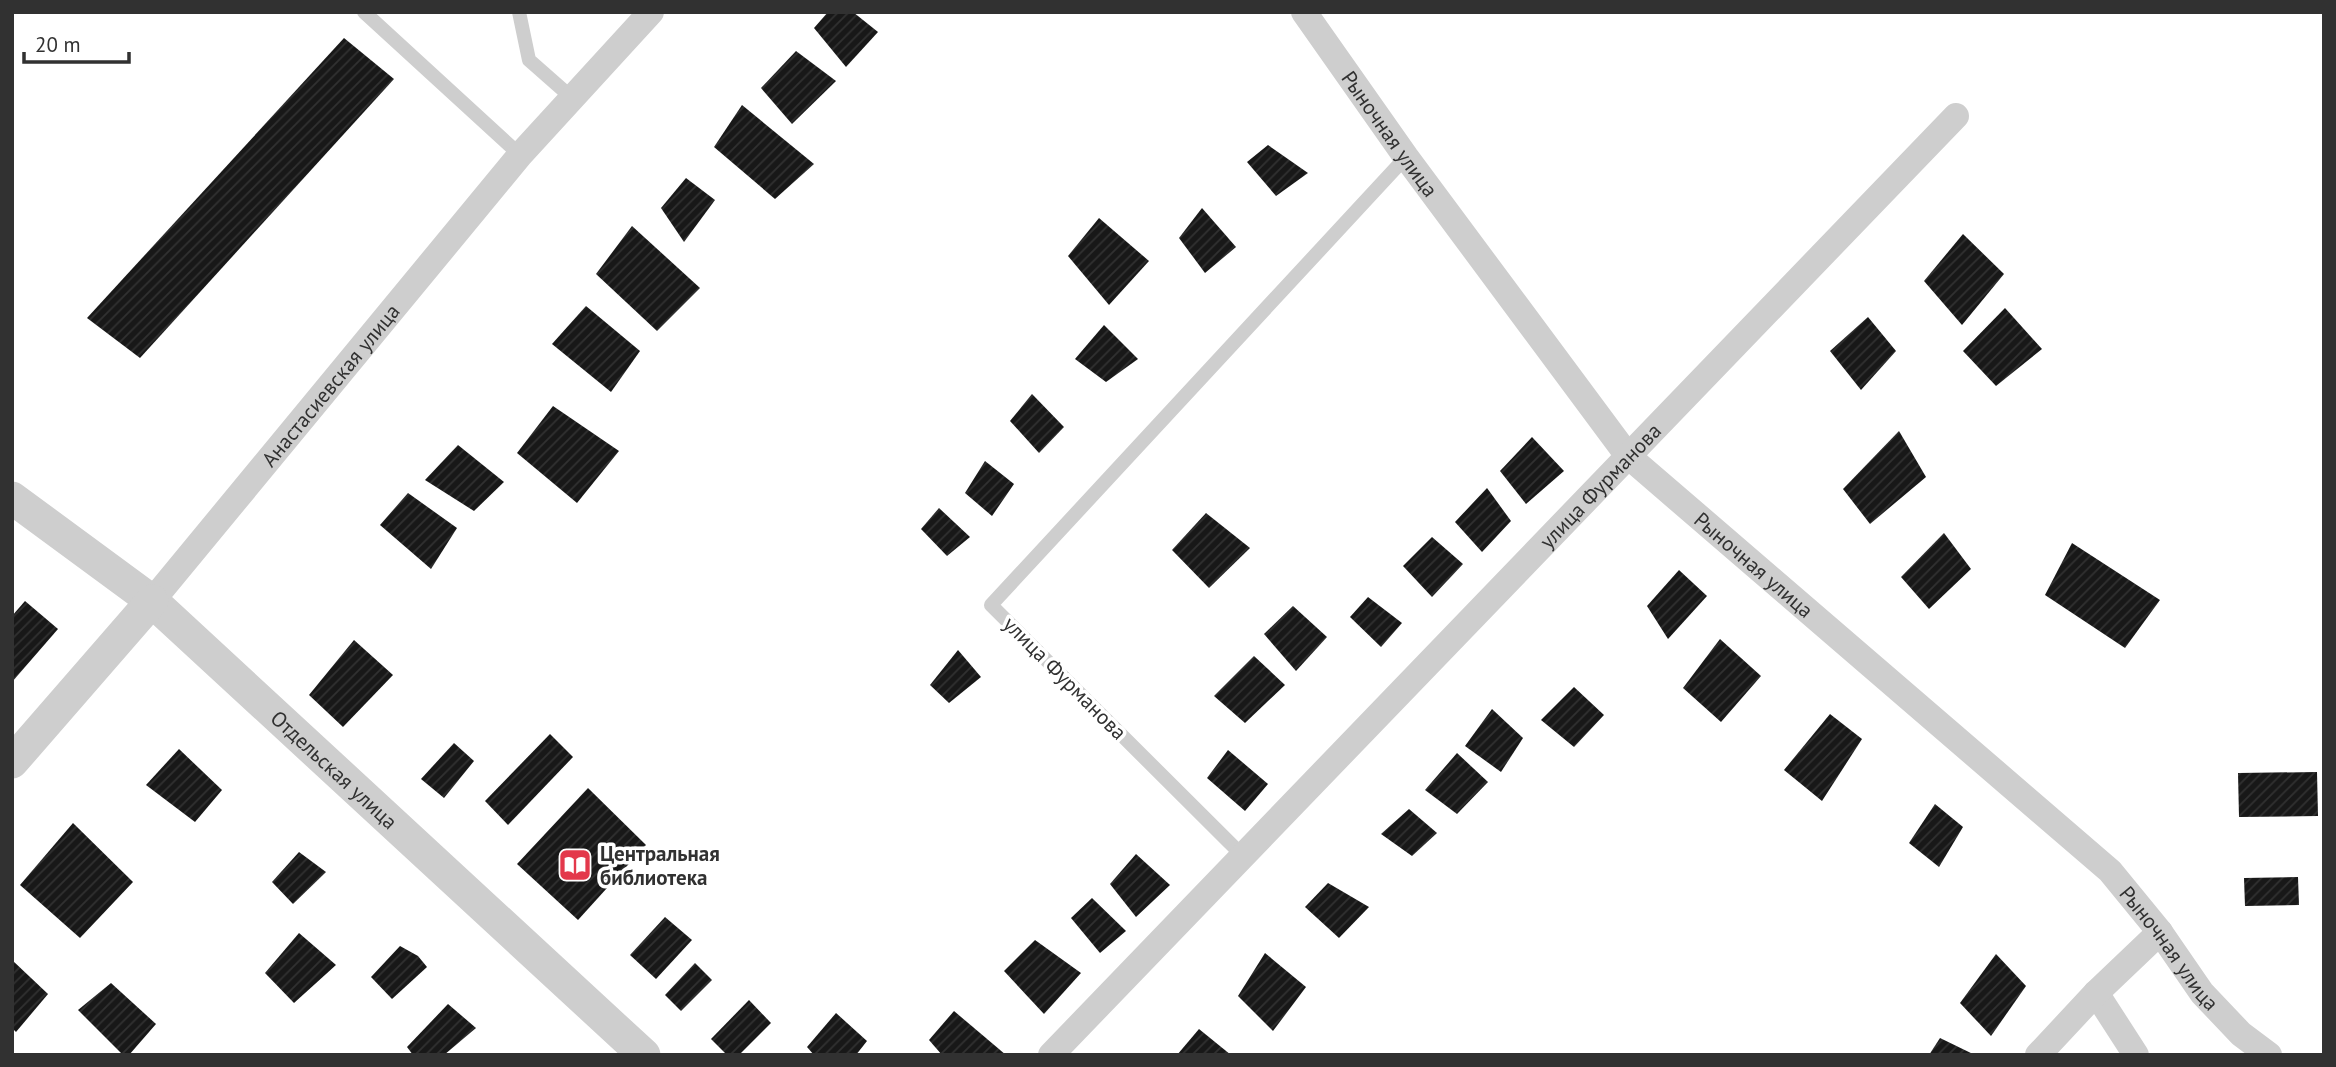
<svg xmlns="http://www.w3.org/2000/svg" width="2336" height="1067" font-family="'PT Sans',sans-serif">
<defs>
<pattern id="building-hatch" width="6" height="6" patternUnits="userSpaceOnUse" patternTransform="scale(1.75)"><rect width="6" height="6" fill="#181818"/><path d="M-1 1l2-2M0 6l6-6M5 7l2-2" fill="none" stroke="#313131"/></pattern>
</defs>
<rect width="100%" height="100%" fill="#fff"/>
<g fill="url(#building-hatch)">
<polygon points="828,12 853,12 878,32 846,67 814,28"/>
<polygon points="344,38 394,79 140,358 87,318"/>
<polygon points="796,51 836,81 792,124 761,88"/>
<polygon points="742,105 814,164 775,199 714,147"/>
<polygon points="1268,145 1308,173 1276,196 1247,162"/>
<polygon points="686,178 715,200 684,242 661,208"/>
<polygon points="1202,208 1236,247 1205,273 1179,238"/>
<polygon points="1099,218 1149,261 1109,305 1068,256"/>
<polygon points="632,226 700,288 657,331 596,274"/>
<polygon points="1963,234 2004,274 1962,325 1924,281"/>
<polygon points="586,306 640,351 611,392 552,344"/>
<polygon points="2005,308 2042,349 1996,386 1963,351"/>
<polygon points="1868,317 1896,351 1861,390 1830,351"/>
<polygon points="1104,325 1138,359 1106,382 1075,359"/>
<polygon points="1032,394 1064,427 1039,453 1010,421"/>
<polygon points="553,406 619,451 577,503 517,453"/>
<polygon points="1899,431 1926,477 1870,524 1843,489"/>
<polygon points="1532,437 1564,471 1526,504 1500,471"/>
<polygon points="458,445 504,482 474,511 425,480"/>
<polygon points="985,461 1014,484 992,516 965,493"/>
<polygon points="1487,488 1511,521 1482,552 1455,522"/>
<polygon points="408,493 457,528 431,569 380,525"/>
<polygon points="939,508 970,537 947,556 921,529"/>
<polygon points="1206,513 1250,548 1209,588 1172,550"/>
<polygon points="1944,533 1971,569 1929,609 1901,577"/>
<polygon points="1432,537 1463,564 1432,597 1403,566"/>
<polygon points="2072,543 2160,600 2125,648 2045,595"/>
<polygon points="1679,570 1707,596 1668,639 1647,606"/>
<polygon points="1368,597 1402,623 1381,647 1350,617"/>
<polygon points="25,601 58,629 12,682 12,616"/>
<polygon points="1293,606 1327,637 1296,671 1264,634"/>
<polygon points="1720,639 1761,676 1721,722 1683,688"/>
<polygon points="354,640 393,675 343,727 309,695"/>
<polygon points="958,650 981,677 949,703 930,685"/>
<polygon points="1254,656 1285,685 1245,723 1214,696"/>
<polygon points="1574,687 1604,715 1574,747 1541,720"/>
<polygon points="1492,709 1523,738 1501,772 1465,746"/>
<polygon points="1830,714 1862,739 1822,801 1784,770"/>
<polygon points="550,734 573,757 508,825 485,801"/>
<polygon points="454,743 474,761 444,798 421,779"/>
<polygon points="179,749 222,790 195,822 146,785"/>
<polygon points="1228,750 1268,784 1245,811 1207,778"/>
<polygon points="1457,753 1488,782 1457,814 1425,790"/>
<polygon points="2317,772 2318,816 2239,817 2238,773"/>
<polygon points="588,788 646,845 578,920 517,864"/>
<polygon points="1935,804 1963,827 1939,867 1909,843"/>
<polygon points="1409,809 1437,833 1412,856 1381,834"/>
<polygon points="73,823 133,882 80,938 20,885"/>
<polygon points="299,852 326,872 293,904 272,882"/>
<polygon points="1136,854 1170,885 1136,917 1110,884"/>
<polygon points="2298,877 2299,905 2245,906 2244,878"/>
<polygon points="1328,883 1369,907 1339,938 1305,907"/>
<polygon points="1092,898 1126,931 1100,953 1071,918"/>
<polygon points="665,917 692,940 656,979 630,955"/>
<polygon points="299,933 336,965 294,1003 265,973"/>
<polygon points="1035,940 1081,973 1044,1014 1004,971"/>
<polygon points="400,946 418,956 427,967 392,999 371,977"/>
<polygon points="1265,953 1306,987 1273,1031 1238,996"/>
<polygon points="1996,954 2026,986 1991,1036 1960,1003"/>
<polygon points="12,960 48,994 16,1032 12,1028"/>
<polygon points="695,963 712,980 681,1011 665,995"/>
<polygon points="111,983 156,1024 129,1055 123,1055 78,1010"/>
<polygon points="749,1000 771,1023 739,1055 727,1055 711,1039"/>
<polygon points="448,1004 476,1028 444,1055 413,1055 407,1047"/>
<polygon points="954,1011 1006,1055 942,1055 929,1040"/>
<polygon points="836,1013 867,1041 856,1055 814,1055 807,1047"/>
<polygon points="1199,1029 1231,1055 1177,1055"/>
<polygon points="1940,1038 1975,1055 1929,1055"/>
</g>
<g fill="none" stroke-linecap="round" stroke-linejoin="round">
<g stroke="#cecece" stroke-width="14">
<polyline points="364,12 520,155"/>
<polyline points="519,12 529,60 571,97"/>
<polyline points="1243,856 991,605 1406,157"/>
</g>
<g stroke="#cecece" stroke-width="26">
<path id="s1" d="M1304 12 1406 157 1628 456 2110 871 2160 932 2202 993 2241 1034 2269 1055"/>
<path id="s2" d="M152 601 520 155 651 12"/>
<polyline points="2096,993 2136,1055"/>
<path id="s3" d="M1051 1055 1956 116"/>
<polyline points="2038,1055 2096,993 2160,932"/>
</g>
<g stroke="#cecece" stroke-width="33">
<path id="s4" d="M12 498 152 601 644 1055"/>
<polyline points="12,762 152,601"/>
</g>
</g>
<defs>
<symbol id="library-square" viewBox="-11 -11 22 22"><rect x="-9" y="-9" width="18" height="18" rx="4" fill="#e3384b" stroke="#fff"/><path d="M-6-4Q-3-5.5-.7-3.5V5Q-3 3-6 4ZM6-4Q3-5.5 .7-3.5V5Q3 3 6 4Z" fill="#fff"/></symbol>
</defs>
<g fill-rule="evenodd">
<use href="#library-square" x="556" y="846" width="38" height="38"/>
</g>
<g text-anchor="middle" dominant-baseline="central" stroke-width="7" stroke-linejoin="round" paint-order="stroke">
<g font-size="21" fill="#313131" stroke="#fff">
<text stroke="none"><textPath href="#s1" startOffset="149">Рыночная улица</textPath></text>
<text stroke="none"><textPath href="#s2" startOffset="280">Анастасиевская улица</textPath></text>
<text stroke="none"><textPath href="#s3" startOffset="791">улица Фурманова</textPath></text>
<text stroke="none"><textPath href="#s1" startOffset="716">Рыночная улица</textPath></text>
<text transform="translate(1065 678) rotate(45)">улица Фурманова</text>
<text stroke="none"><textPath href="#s4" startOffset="422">Отдельская улица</textPath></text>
<text stroke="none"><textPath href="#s1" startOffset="1283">Рыночная улица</textPath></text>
</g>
<g font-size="21" font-weight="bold" fill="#313131" stroke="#fff" text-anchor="start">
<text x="600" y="853">Центральная<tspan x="600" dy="24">библиотека</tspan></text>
</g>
</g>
<rect width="2336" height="1067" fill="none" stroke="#313131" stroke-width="28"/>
<path d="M24 52v10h105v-10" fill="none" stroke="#313131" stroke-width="3.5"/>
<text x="35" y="52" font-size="21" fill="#313131" stroke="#ffffff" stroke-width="5" paint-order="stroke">20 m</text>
</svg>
